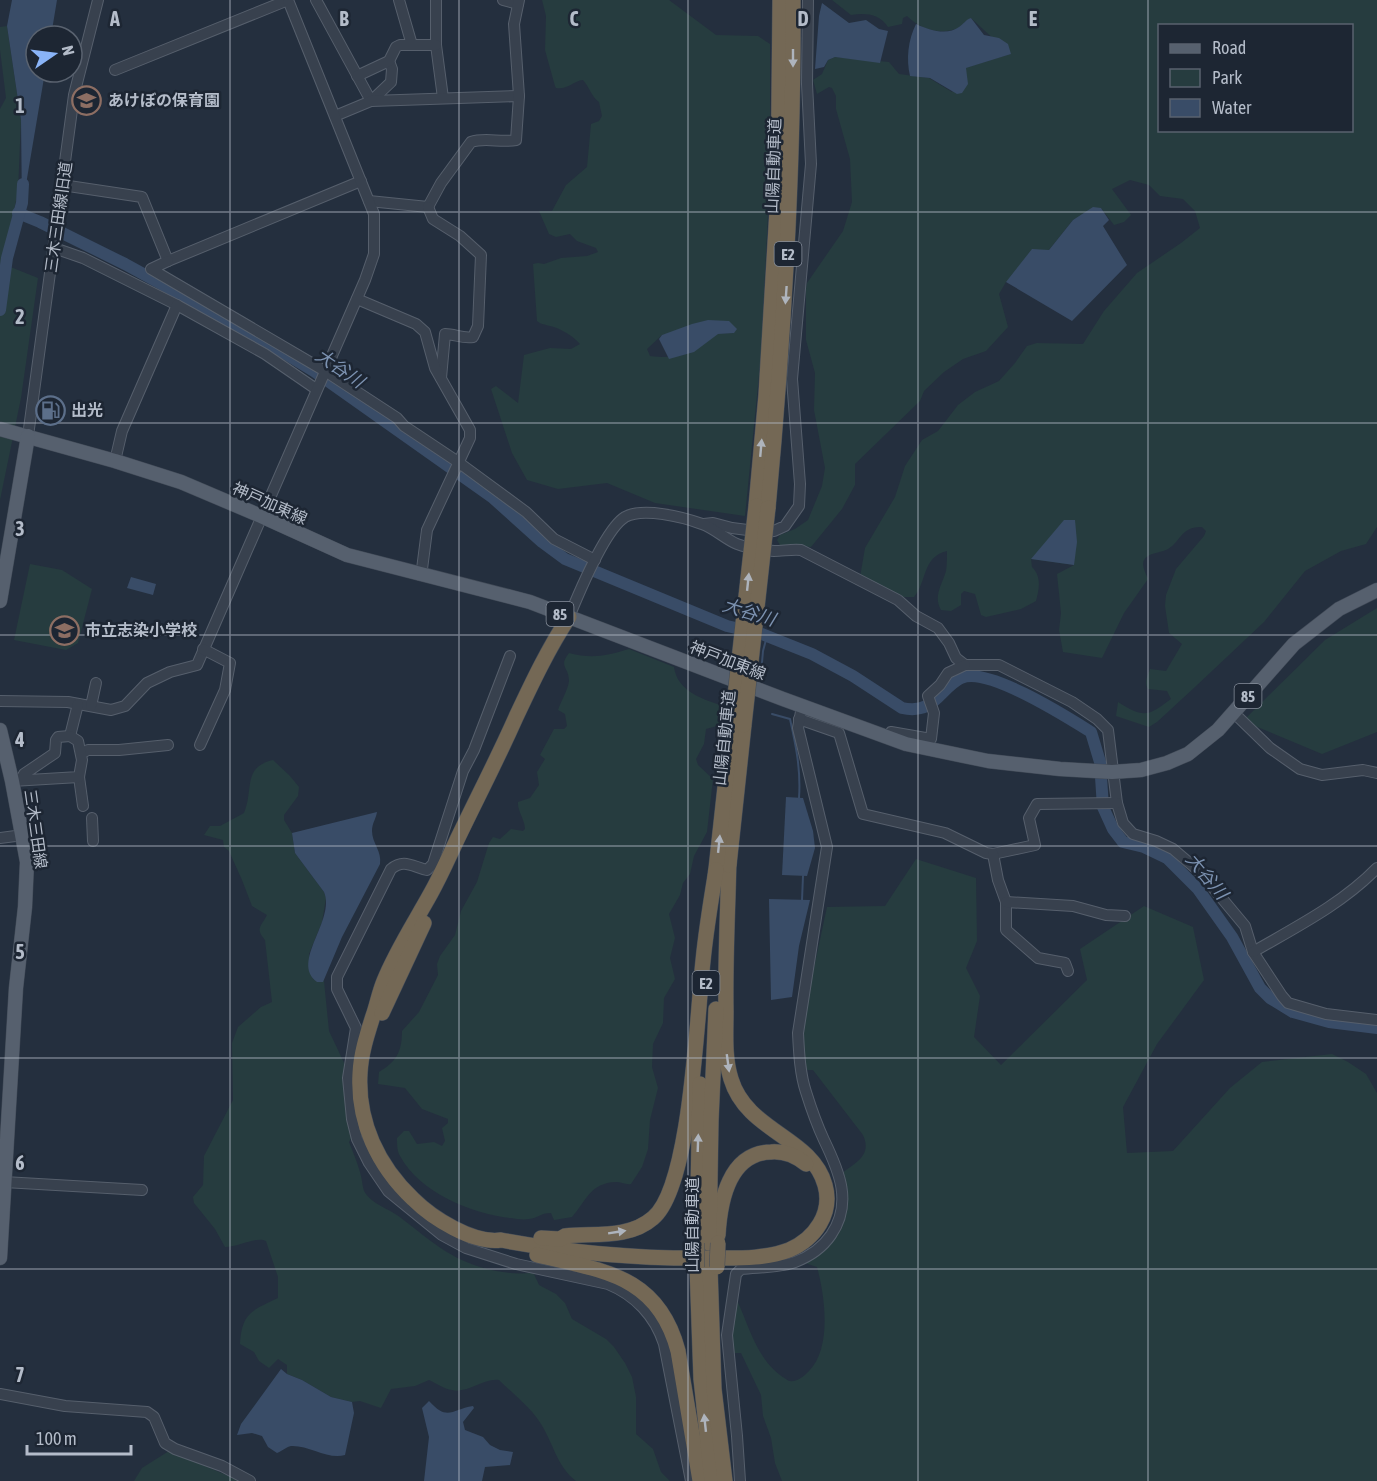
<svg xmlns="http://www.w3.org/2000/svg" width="1377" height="1481" font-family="'Asap Condensed','Noto Sans JP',sans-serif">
<rect width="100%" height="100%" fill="#242f3e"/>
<g fill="#263c3f" fill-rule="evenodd">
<path d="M542 0H669L716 35 758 36 770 44V173L761 355 745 516 655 503 607 483 558 489 527 480 512 453 491 389 496 386 518 403 524 355 550 348 571 349 580 344C573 336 560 328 550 326 544 324 542 325 537 321L533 264 538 263 544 264 561 258 587 256 598 252 596 248 577 241 570 234 556 237 549 234 539 211H552L566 185 587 167 591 124 599 121 602 116 599 102C591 96 590 88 583 80 573 81 568 90 556 88L555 86 545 50 546 16ZM718 333C693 353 683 360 650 356L647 349 662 335 734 333Z"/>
<path d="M832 0H1377V527L1366 544 1341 551 1305 571 1264 622 1195 687 1157 722 1149 727 1116 716 1118 702C1144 718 1147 717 1171 699L1167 691 1148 689C1144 682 1147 677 1150 669L1166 671 1182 644 1169 633 1165 606 1166 595 1176 569 1204 536 1206 531 1202 527C1180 526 1181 543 1166 550 1159 553 1148 553 1144 560 1141 565 1146 574 1148 579L1124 613 1102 658 1063 652 1059 630 1061 613 1057 574 1074 565 1031 559 1032 567C1042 577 1039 589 1036 601L1021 609 986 617 981 615 975 594 964 591 961 594V605L951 611 941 610C933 596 942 585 946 571 947 565 947 557 947 551 922 557 927 582 914 597H904L860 577 865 548 895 497 905 466 922 440 938 431 958 405 975 392 999 381 1015 363 1027 346 1037 343 1083 344 1104 311 1137 273 1181 243 1200 228 1195 211 1183 199 1160 196 1149 185 1130 180 1112 189 1131 215 1124 222 1114 225 1101 208 1073 220 1049 250 1006 282 999 294 1008 327 986 351 963 359 944 372 924 391 920 401 855 464V485L842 509 811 547 780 545 777 540 780 535 795 529 808 520 822 486 825 468 814 410 815 373 806 340V289L807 283 843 231 852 202 850 159 836 109V96L832 88 829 87 817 94 813 80 822 74 828 60 835 57 889 62 899 74 929 78 952 92 965 68 1010 54 971 18C964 21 962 27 956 29 937 35 921 29 907 16L903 18 902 24 888 27C879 13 865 13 851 15ZM1160 26H1352V130H1160Z"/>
<polygon points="7,26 21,120 18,191 3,264 38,278 21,398 0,500 0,109 6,98 0,50 0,27"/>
<polygon points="30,564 62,570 92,589 78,643 66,650 14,640"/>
<polygon points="1377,608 1377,732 1322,754 1243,721 1325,640"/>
<path d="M629 649 674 667C677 692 705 700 726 707L724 724 706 729 704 744 696 759 698 765 713 779 707 832 694 856 690 874 683 883 680 895 669 914 675 938 670 958 675 979 664 998 663 1023 653 1044 652 1067 658 1088 650 1120 648 1149 642 1167 631 1184C625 1185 622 1182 616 1182 590 1183 587 1200 572 1217L554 1220 551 1213C540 1213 538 1218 529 1219 524 1220 516 1219 511 1218 472 1214 420 1193 400 1156 397 1151 397 1144 397 1138L404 1131H409L417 1144 434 1142 442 1146 445 1141 442 1128 448 1123V1119L422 1109 405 1088 378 1084 379 1072C396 1062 402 1052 402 1031L419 1012 438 975 437 964 440 956 455 935 461 911 477 882 489 843 493 837 500 839 511 829 523 831 525 829C525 820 517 810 518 802L530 798 539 785 537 772 545 759 540 755 554 729H564L567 726 565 714 558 710C561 701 568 690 569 681 569 667 558 667 569 653 592 659 606 656 629 649Z"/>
<path d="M273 760 290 776 299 787 298 796 284 815V820L292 833 295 853 324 892 326 898 322 922 309 954 313 979 318 982 324 981 329 1031 346 1067 352 1136 349 1142C353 1152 357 1162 360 1172 362 1178 362 1185 364 1191 371 1204 390 1209 401 1218 435 1244 453 1262 496 1271 509 1273 520 1275 533 1272L539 1285 556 1294 565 1303 572 1319 606 1339 614 1347 625 1363 632 1377 636 1397V1434L653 1449 661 1472 670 1481H576C556 1466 553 1441 539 1421 529 1406 512 1393 499 1380 483 1378 467 1394 452 1390 444 1389 436 1383 429 1380L415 1386 391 1389 381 1408 360 1401 352 1402 331 1397 302 1380 287 1374V1365L278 1359 269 1368 259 1361 254 1352 240 1344C242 1313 251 1311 278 1298V1277L266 1241C256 1236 239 1247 225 1247L215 1229 194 1203 193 1197 203 1185 204 1156 233 1100 232 1043 238 1027 261 1007 272 1002 265 940C255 928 261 927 267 915L252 906 242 880 229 851 224 847 223 840 204 835 210 826H220L244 813C254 790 242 767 273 760Z"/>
<path d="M916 859 976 878 977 941 966 968 980 996 974 1037 1001 1065 1087 980 1080 949 1144 906 1193 927 1204 980 1157 1044 1123 1107 1127 1153 1173 1151 1230 1088 1262 1062 1332 1054 1348 1062 1366 1074 1377 1093V1481H782L775 1463 771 1438 763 1416 761 1395 741 1353H732L730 1334 736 1298C751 1330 757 1363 789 1381 798 1382 803 1377 809 1371 832 1348 825 1296 817 1267L802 1262 838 1229 842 1173C857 1162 872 1155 863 1135L813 1070H803L800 1033 827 907 885 906Z"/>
<polygon points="169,1451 231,1477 239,1481 134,1481 142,1468"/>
</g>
<g fill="#394c67">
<polygon points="12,0 57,0 51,36 36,36 36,72 45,72 22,208 21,120 7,26"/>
<polygon points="822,3 849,23 866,20 879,29 888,31 880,63 835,57 828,60 824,67 815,69 819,16"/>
<path d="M971 18 984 35 999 38 1008 44 1011 54 966 68 968 84 962 93 957 94 930 78 910 76C906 59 908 40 916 24 929 30 947 36 959 27 964 24 965 20 971 18Z"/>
<polygon points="1093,207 1101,208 1109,220 1103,226 1127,265 1072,321 1006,282 1032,249 1049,250 1073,220"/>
<polygon points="708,320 729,321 737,329 734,333 718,334 694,352 669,359 659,339 662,335 692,324"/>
<polygon points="1064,520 1075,520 1077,542 1074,565 1031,559"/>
<polygon points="131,577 156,584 153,595 127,588"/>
<polygon points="786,797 803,798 813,831 815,848 807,876 782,875"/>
<path d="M377 812C376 819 372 823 372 831 372 843 382 851 380 864L342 937 323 982H317C290 962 336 920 324 892L295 853 292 833Z"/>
<polygon points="769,899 810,900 799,946 792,997 771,1000"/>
<path d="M281 1369 287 1374 302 1380 331 1397 352 1402 354 1413 345 1455C328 1460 309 1445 291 1446 286 1447 282 1451 277 1453L268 1447 262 1436 252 1433 237 1435 241 1424Z"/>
<path d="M429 1401C448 1422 452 1409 473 1406L474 1408 463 1422 465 1430 483 1437 490 1445 500 1450 513 1452 510 1465 485 1467 482 1481H424L429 1437 422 1408Z"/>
</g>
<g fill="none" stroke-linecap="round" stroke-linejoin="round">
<g stroke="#394c67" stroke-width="2">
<polyline points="761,674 763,651 767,636"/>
<path d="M772 714 790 719C796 746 801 770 799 798"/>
<polyline points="802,900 803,876"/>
</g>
<g stroke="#394c67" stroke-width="12">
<path d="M18 213 40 222 125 264 258 337 314 371 492 497 542 542 565 559 727 626 762 634 812 654 853 676 902 708C935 715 939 689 961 678 987 666 1067 717 1091 732L1100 762 1103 807 1113 829 1123 842 1144 847 1167 858 1198 889 1232 937 1260 988 1270 998 1293 1012 1329 1022 1377 1028"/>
<polyline points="0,310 7,258 22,203 23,184"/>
</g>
<defs>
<g id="minor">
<polyline points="316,0 371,101 391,82 392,69 389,61"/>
<polyline points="399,0 412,45"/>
<polyline points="436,0 436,45 443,98"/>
<polyline points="503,0 518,4"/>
<polyline points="115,70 288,0"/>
<polyline points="357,76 389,61 396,47 400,45 436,45"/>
<polyline points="335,116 371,101 519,96"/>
<polyline points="62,185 142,197 168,261 361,181"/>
<polyline points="369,201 428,207"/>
<path d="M428 207 441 183 471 142C485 137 501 143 516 140L519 96 514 24 519 0"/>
<path d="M428 207 433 219 460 236 481 255 478 326 473 337C463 339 455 334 445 334L441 378"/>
<polyline points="54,248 83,258 177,305"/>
<polyline points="168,261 151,269 325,371 397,418 404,426 458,462 526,512 554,539 595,560"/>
<polyline points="357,299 416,324 425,332 435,368 470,430 470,438 427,530 422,569 420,575"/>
<polyline points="28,436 74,95 98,0"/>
<polyline points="115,461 122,431 177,305 265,354 316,389"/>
<polyline points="704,524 713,523 732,528 763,532 774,531 785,526 799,506 800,484 792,379 811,164 807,84 808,0"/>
<path d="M569 617C578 595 605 529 625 517 643 507 683 517 702 524 714 528 725 539 737 544 747 548 763 550 774 551 783 551 792 549 801 550L898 600 916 616 938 628 949 643 956 658 965 665H999L1072 702 1097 719 1108 730 1117 803 1123 823 1133 834 1156 841 1173 849 1200 872 1245 926 1253 952 1282 996 1288 1003 1326 1014 1377 1020"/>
<path d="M510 656 474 750 463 771 433 864 427 870C413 867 404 858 391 869L337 977V989L356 1028 348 1078 352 1119 357 1139 369 1163 388 1191 442 1235 466 1248 516 1264 608 1284C635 1295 655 1316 664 1344L691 1481"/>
<polyline points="0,701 68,702 111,710 125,706 147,683 170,672 197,665 365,280 374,254 374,214 288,0"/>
<polyline points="91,706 96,683"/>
<polyline points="1234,713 1270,748 1300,769 1322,775 1363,770 1377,773"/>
<polyline points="799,719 839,733 863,814 945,833 986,853 993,854 1035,845 1029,818 1037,804 1117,803"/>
<polyline points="70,736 78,704"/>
<polyline points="888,738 891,732 931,739 934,713 928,696 940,685 948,673 965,665"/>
<polyline points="200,745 225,690 230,663 203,649"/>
<polyline points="82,753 88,750 119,750 168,745"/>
<polyline points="79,777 83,806"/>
<polyline points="12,781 79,777 82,760 78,741 70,736 58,737 56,740 55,753 24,774 21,779"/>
<polyline points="92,818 93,841"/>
<polyline points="0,838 23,835"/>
<polyline points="993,854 998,880 1006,902 1006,930 1038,958 1065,963 1068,971"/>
<polyline points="1006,902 1073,906 1106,915 1125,916"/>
<path d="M1253 952C1296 927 1342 904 1377 868"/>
<polyline points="4,1182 142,1190"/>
<polyline points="0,1394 65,1406 147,1412 154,1417 165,1443 175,1449 222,1466 250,1481"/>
<path d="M740 1481 737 1436 727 1335 736 1274 741 1269C759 1267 778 1268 795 1262 811 1256 822 1248 831 1235 853 1203 839 1171 824 1140 817 1125 811 1108 806 1092 800 1074 799 1053 798 1033L827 847 798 728 802 706"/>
</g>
<g id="major">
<polyline points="0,429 115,461 181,482 261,516 347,555 530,602 783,699 906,744 988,761 1060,769 1112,772 1141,770 1167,763 1188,754 1218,730 1294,644 1339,609 1377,590"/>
<polyline points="0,601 28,436"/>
<polyline points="0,730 12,781 27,862 25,907 16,988 0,1258"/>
</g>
<g id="highway">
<polyline points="756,506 766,395 778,193 780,0"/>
<path d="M768 508C784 337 794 172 793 0"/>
<path d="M569 617C548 649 532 683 516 717 497 760 475 802 455 844 447 861 440 877 431 893 415 922 396 951 384 981 379 993 377 1005 373 1016 367 1035 361 1053 360 1073 357 1122 378 1166 413 1199 432 1218 473 1244 501 1240 571 1253 642 1259 713 1258 738 1258 766 1259 789 1250 815 1239 833 1213 825 1185 812 1137 747 1132 731 1079 724 1057 726 1034 726 1011 725 960 728 909 729 857"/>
<polyline points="729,865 744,725"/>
<polyline points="715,878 732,723"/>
<polyline points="382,1013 424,923"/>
<path d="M718 1235C720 1201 729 1153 771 1152 784 1151 796 1156 806 1164"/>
<path d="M541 1238 560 1239 565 1236C594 1233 629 1239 653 1218 691 1187 697 1014 703 961 706 930 711 900 716 870"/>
<polyline points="697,1243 700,1084"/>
<polyline points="709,1243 711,1121 716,1009"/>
<path d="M537 1255C603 1271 658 1275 678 1351L700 1481"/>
<polyline points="697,1267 701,1379 712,1481"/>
<polyline points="710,1267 714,1389 725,1481"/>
</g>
</defs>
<use href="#minor" stroke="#565f6c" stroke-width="12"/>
<use href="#major" stroke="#414a57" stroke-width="15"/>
<use href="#highway" stroke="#434c59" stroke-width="16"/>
<use href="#minor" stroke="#38414e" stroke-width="10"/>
<use href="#major" stroke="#56606e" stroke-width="14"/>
<use href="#highway" stroke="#746855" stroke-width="15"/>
<defs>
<g id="highway-bridge">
<polyline points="732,723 756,506"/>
<polyline points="744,725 768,508"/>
<polyline points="697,1243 697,1267"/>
<polyline points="717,1267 718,1243"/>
</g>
</defs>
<use href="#highway-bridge" stroke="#434c59" stroke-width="16" stroke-linecap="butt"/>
<use href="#highway-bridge" stroke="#746855" stroke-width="15"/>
</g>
<defs><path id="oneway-solid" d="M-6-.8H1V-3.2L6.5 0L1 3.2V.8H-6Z" transform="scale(1.5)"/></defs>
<g fill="#aeb4bd">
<use href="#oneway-solid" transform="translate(793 58) rotate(90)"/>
<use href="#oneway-solid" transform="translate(786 295) rotate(94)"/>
<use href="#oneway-solid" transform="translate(761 448) rotate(-85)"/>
<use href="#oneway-solid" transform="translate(748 582) rotate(-84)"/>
<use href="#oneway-solid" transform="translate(719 844) rotate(-84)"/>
<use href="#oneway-solid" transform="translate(728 1063) rotate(82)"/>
<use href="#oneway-solid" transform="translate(698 1143) rotate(-88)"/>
<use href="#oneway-solid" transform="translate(617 1232) rotate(-9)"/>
<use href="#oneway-solid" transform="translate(705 1423) rotate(-96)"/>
</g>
<path fill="none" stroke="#b4bcc9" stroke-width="1.5" stroke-opacity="0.55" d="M230 0V1481M459 0V1481M688 0V1481M918 0V1481M1148 0V1481M0 212H1377M0 423H1377M0 635H1377M0 846H1377M0 1058H1377M0 1269H1377"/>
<defs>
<symbol id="school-ring" viewBox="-11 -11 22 22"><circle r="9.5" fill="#1d2633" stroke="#8d6e63" stroke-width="1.5"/><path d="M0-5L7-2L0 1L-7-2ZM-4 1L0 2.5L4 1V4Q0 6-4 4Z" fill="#8d6e63"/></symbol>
<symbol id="fuel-ring" viewBox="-11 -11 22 22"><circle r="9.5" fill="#1d2633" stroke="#5c6f8a" stroke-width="1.5"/><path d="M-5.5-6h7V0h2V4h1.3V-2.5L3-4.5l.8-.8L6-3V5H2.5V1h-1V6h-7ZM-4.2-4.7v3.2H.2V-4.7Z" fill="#5c6f8a"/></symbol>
</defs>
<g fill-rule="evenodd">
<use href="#school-ring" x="70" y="84" width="33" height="33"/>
<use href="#fuel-ring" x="34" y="394" width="33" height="33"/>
<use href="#school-ring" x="48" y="614" width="33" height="33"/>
</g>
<g text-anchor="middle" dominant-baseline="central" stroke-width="5" stroke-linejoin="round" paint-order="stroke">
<g fill="#1d2633" stroke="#878f9c" stroke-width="1.5">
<rect x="774.5" y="242" width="27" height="24" rx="4.5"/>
<rect x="546.5" y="602" width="27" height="24" rx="4.5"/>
<rect x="1234.5" y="684" width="27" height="24" rx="4.5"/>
<rect x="692.5" y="971" width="27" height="24" rx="4.5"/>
</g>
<g font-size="15" font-weight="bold" fill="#b4bcc9">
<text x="788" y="254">E2</text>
<text x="560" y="614">85</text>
<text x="1248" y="696">85</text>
<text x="706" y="983">E2</text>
</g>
<g font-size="16" font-weight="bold" fill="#b4bcc9" stroke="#1d2633" text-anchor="start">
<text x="108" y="100">あけぼの保育園</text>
<text x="71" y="410">出光</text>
<text x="85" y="630">市立志染小学校</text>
</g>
<g font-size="16" fill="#b4bcc9" stroke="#1d2633">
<text transform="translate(773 166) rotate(-88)">山陽自動車道</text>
<text transform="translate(58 217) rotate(-82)">三木三田線旧道</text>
<text transform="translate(270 503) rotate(24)">神戸加東線</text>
<text transform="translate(728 660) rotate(21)">神戸加東線</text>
<text transform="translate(724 738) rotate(-84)">山陽自動車道</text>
<text transform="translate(36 829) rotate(82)">三木三田線</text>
<text transform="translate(692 1225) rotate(-90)">山陽自動車道</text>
</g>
<g font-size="18" font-style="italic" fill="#7c92b1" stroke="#1d2633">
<text transform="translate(340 368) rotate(34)">大谷川</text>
<text transform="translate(749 612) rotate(17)">大谷川</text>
<text transform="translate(1207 876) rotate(50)">大谷川</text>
</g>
</g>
<g font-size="20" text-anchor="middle" font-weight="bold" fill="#b4bcc9" stroke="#1d2633" stroke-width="5" stroke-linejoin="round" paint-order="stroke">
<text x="115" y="26">A</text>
<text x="344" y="26">B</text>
<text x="574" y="26">C</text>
<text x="803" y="26">D</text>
<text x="1033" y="26">E</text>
<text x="20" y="113">1</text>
<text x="20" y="324">2</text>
<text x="20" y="536">3</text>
<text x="20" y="747">4</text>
<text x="20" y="959">5</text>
<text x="20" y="1170">6</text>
<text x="20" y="1382">7</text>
</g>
<rect x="1158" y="24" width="195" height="108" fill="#1d2633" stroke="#59626f" stroke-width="1.5"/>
<rect x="1170" y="44" width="30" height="9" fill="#56606e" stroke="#59626f" stroke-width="1.5"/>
<text x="1212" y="54" font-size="18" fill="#b4bcc9">Road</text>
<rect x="1170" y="69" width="30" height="18" fill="#263c3f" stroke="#59626f" stroke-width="1.5"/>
<text x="1212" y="84" font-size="18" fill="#b4bcc9">Park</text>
<rect x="1170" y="99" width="30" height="18" fill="#394c67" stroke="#59626f" stroke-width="1.5"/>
<text x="1212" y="114" font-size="18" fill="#b4bcc9">Water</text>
<g transform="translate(54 54) rotate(76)"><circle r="28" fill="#1d2633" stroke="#59626f" stroke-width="1.5"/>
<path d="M0-4.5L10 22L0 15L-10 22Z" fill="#8ab4f8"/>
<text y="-9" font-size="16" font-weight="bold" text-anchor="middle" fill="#b4bcc9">N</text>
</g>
<path d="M27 1445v9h104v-9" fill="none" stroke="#b4bcc9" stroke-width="3"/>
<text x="36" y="1445" font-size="18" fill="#b4bcc9" stroke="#1d2633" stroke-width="4.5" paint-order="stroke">100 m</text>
</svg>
